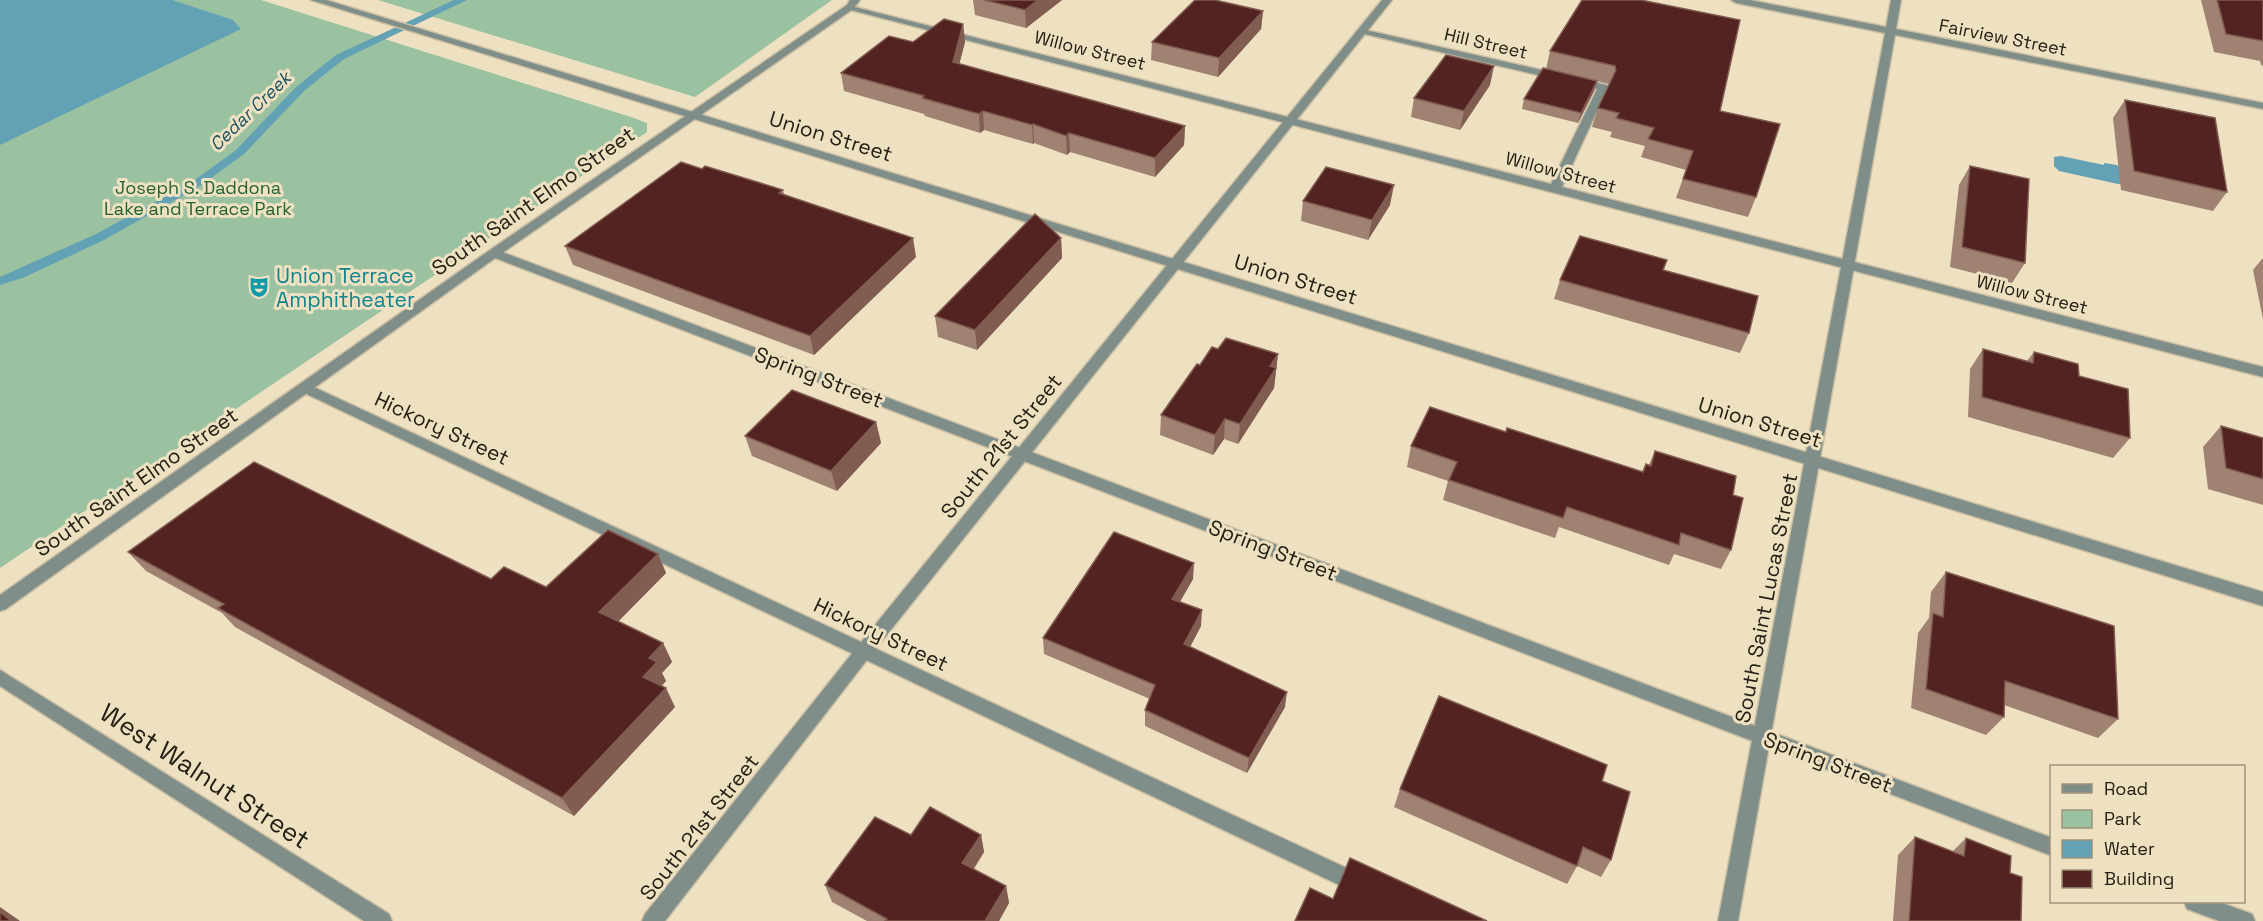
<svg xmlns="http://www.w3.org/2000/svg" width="2263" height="921" font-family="'Space Grotesk',sans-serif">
<rect width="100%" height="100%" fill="#eee1c2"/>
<g fill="#9ac1a0">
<polygon points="0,0 261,0 634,118 647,123 647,132 0,568"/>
<polygon points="378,0 832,0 695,97"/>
</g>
<g fill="#63a1b5">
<polygon points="0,0 172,0 233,20 241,29 0,145"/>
<polygon points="2061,156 2104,165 2104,163 2117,165 2125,173 2126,184 2118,184 2059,171 2054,166 2054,157"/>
</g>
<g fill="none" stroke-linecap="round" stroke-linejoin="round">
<polygon fill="#63a1b5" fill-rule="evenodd" points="454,0 467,0 344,59 304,91 244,154 200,186 104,240 25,277 0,285 0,277 96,234 192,182 236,150 296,87 336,55"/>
<defs>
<g id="service">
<polygon points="847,5 1551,184 1597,89 1356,32 1361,29 1607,85 1608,87 1562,187 2263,367 2263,377 847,9"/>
<polygon points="494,249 2052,838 2052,856 490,256 488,253"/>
<polygon points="305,383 1368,878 1371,885 1368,892 1361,895 1354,892 300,391 298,388 300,385"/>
<polygon points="2184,902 2219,902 2252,914 2255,921 2219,921 2187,909"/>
</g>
<g id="minor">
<polygon points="850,0 860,0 853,9 498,256 6,609 0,611 0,595 490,250 847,5"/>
<polygon points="1382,0 1392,0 870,656 665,921 642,921 645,914 858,646"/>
<polygon points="1731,0 1750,0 1886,27 1891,0 1901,0 1896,29 2263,103 2263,109 1895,35 1738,921 1718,921 1885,33 1736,3"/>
<polygon points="0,670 389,914 392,921 364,921 0,686"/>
</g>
<polygon id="tertiary" points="311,0 326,0 2263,592 2263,606"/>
</defs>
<use href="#service" stroke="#cabea3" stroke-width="3"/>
<use href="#minor" stroke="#cabea3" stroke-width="3"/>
<use href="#tertiary" stroke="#cabea3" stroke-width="3"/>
<use href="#service" fill="#7f8e88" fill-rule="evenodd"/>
<use href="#minor" fill="#7f8e88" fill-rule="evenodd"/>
<use href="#tertiary" fill="#7f8e88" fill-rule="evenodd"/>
</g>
<g fill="#a08272">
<polygon points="973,0 1062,0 1026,28 975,15"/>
<polygon points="1582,0 1720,111 1756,197 1748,217 1676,198 1686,170 1641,157 1645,146 1610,137 1612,132 1592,127 1598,108 1609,84 1597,81 1594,91 1578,123 1522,109 1524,99 1546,69 1550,51"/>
<polygon points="2201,0 2263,0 2263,66 2261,65 2260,61 2214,52"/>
<polygon points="1263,11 1261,29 1218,77 1151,60 1152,42"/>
<polygon points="963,24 965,42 959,64 1185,126 1184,145 1155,177 1070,152 1067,155 1034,143 1033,144 984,130 980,133 925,116 924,114 844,91 841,73 913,42"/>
<polygon points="1490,85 1460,130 1411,117 1414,98"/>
<polygon points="2125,100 2227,192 2213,211 2121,190 2113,118"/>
<polygon points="1970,166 2025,263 2012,283 1950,267 1959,185"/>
<polygon points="702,169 783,190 784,194 916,257 814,355 573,265 565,246"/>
<polygon points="1303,201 1390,205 1368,240 1301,221"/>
<polygon points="1061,238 1062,258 977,350 938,337 935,316"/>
<polygon points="2262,259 2263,259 2263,319 2253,270"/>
<polygon points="1663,270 1749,333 1740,353 1554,299 1560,280"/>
<polygon points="1218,349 1278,354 1274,388 1238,444 1224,439 1213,455 1160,435 1161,415"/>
<polygon points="1983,349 2027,361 2034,352 2079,376 2130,438 2113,458 1968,417 1970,369"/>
<polygon points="876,422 881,443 837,491 752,456 745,436"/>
<polygon points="2221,426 2263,438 2263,505 2208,489 2203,447"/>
<polygon points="1506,432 1642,472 1646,464 1649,465 1655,451 1733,495 1731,550 1721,569 1674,554 1669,565 1559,527 1555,538 1443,500 1448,481 1407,467 1411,446"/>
<polygon points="128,552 491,579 546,587 658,554 666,573 618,621 663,643 672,662 662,673 666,681 661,686 675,707 574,816 235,627 222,613 146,571"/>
<polygon points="1946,572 2118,719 2098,738 2004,705 2004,717 1986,735 1911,708 1918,633 1929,618 1931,592"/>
<polygon points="1193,579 1180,602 1201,626 1190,647 1285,707 1247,773 1145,726 1145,710 1150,699 1044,654 1043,638"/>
<polygon points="1602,781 1611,860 1601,877 1577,866 1567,884 1394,807 1400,789"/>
<polygon points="911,835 981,835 984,852 974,869 1006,886 1009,903 999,921 867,921 832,902 825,885"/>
<polygon points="1915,837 1952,852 1966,838 2010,873 2021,921 1893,921 1898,855"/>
</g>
<g fill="#815c51">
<polygon points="1038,0 1062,0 1026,28 1025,10"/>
<polygon points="1263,11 1261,29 1218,77 1219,58"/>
<polygon points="963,24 965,42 955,81 953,62"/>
<polygon points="1494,66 1490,85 1460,130 1464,111"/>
<polygon points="1597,81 1594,91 1578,123 1581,113"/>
<polygon points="983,111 984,130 980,133 979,114"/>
<polygon points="1033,124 1034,143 1033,144 1032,125"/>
<polygon points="1185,126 1184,145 1155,177 1155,158"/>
<polygon points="1069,133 1070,152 1067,155 1066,136"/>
<polygon points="1394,185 1390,205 1368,240 1372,220"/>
<polygon points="913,238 916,257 814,355 810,336"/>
<polygon points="1061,238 1062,258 977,350 975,330"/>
<polygon points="1278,354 1274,388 1238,444 1240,424 1270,366"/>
<polygon points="1225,419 1224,439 1213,455 1215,435"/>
<polygon points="876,422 881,443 837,491 831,471"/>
<polygon points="658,554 666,573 609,631 599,612"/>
<polygon points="1194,563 1193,579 1172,615 1172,599"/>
<polygon points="1202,610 1201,626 1183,660 1184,644"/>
<polygon points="663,643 672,662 662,673 666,681 653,695 643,677 649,658"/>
<polygon points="666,688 675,707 574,816 562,798"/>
<polygon points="1287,692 1285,707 1247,773 1249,758"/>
<polygon points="981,835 984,852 966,880 962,863"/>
<polygon points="1006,886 1009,903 999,921 985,921"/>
<polygon points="0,907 20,921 11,921 0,912"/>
</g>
<g fill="#522321" stroke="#815c51" stroke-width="1.5">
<polygon points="984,0 1038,0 1025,10"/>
<polygon points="1195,0 1215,0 1263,11 1219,58 1152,42"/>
<polygon points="1582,0 1641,0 1740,20 1720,111 1780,124 1756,197 1683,179 1693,151 1648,139 1654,128 1616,118 1619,113 1598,108 1616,70 1615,66 1550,51"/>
<polygon points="2217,0 2263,0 2263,41 2226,34"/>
<polygon points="944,19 963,24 953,62 1185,126 1155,158 1069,133 1066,136 1033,124 1032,125 983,111 979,114 922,98 924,96 841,73 889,36 913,42"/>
<polygon points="1446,55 1494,66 1464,111 1414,98"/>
<polygon points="1543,68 1597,81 1581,113 1524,99"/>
<polygon points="2125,100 2215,118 2227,192 2134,171"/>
<polygon points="681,162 702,169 705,166 783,190 779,193 913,238 810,336 565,246"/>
<polygon points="1970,166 2029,179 2025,263 1962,247"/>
<polygon points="1326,167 1394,185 1372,220 1303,201"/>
<polygon points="1035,214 1061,238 975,330 935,316"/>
<polygon points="1580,236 1667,260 1663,270 1758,296 1749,333 1560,280"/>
<polygon points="1226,338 1278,354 1270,366 1276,368 1240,424 1225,419 1215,435 1161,415 1197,364 1200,365 1212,347 1218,349"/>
<polygon points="1983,349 2033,363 2034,352 2078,364 2079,376 2128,389 2130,438 1982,397"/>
<polygon points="792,390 876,422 831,471 745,436"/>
<polygon points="1430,407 1506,432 1507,428 1643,472 1646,464 1651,466 1655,451 1736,476 1733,495 1743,498 1731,550 1681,533 1679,545 1567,507 1563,518 1449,480 1457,462 1411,446"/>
<polygon points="2221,426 2263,438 2263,479 2226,468"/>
<polygon points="254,462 491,579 504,567 546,587 608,530 658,554 599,612 663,643 649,658 657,662 643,677 666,688 562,798 218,608 224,604 128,552"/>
<polygon points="1114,532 1194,563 1172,599 1202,610 1184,644 1287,692 1249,758 1145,710 1155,685 1043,638"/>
<polygon points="1946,572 2114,626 2118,719 2005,681 2004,717 1926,689 1933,613 1943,617"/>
<polygon points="1439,696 1607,765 1602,781 1630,792 1611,860 1583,847 1577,866 1400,789"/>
<polygon points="930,807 981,835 962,863 1006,886 985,921 885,921 887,919 825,885 875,817 911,835"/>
<polygon points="1915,837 1964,856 1966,838 2011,856 2010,873 2022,877 2021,921 1909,921"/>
<polygon points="1350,858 1487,921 1295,921 1310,888 1333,899"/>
<polygon points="0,912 11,921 0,921"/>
</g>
<defs>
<symbol id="theatre-bare" viewBox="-9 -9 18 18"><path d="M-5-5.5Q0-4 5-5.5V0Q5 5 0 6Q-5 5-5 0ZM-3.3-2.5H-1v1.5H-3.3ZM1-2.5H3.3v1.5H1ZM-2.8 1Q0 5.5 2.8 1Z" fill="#0f9aa8" stroke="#eee1c2" stroke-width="2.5" paint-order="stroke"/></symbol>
</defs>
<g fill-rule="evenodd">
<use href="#theatre-bare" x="244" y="272" width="30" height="30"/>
</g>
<g text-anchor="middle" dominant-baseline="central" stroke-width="6" stroke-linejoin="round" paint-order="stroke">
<g font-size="18" fill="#252014" stroke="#eee1c2">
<text transform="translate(2003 37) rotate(11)">Fairview Street</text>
<text transform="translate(1486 43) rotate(13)">Hill Street</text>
<text transform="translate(1090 50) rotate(14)">Willow Street</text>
<text transform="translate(1561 172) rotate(15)">Willow Street</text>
<text transform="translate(2032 294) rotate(14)">Willow Street</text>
</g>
<g font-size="18" font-style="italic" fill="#1c5161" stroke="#eee1c2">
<text transform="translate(250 111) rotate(-44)">Cedar Creek</text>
</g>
<g font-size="18" fill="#226233" stroke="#eee1c2">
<text x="198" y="187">Joseph S. Daddona<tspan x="198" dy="21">Lake and Terrace Park</tspan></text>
</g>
<g font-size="21" fill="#252014" stroke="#eee1c2">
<text transform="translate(831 136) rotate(17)">Union Street</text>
<text transform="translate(533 201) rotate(-35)">South Saint Elmo Street</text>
<text transform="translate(1296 279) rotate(17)">Union Street</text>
<text transform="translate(819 377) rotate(21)">Spring Street</text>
<text transform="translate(1760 422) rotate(17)">Union Street</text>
<text transform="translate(442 428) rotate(25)">Hickory Street</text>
<text transform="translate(1001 446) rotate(-51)">South 21st Street</text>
<text transform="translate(136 482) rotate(-35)">South Saint Elmo Street</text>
<text transform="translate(1273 550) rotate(21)">Spring Street</text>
<text transform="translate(1766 598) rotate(-79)">South Saint Lucas Street</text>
<text transform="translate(881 634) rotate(25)">Hickory Street</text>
<text transform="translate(1828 762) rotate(21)">Spring Street</text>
<text transform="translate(699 827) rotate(-52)">South 21st Street</text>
</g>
<g font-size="21" fill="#0d838f" stroke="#eee1c2" text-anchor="start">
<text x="276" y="275">Union Terrace<tspan x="276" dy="24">Amphitheater</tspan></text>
</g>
<g font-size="26" fill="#252014" stroke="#eee1c2">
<text transform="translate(205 776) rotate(33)">West Walnut Street</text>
</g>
</g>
<rect x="2050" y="765" width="195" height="138" fill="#eee1c2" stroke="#9e947c" stroke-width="1.5"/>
<rect x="2062" y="784" width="30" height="9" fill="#7f8e88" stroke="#9e947c" stroke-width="1.5"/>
<text x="2104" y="795" font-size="18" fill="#252014">Road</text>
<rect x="2062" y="810" width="30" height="18" fill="#9ac1a0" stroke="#9e947c" stroke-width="1.5"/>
<text x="2104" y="825" font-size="18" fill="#252014">Park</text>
<rect x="2062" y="840" width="30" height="18" fill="#63a1b5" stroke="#9e947c" stroke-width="1.5"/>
<text x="2104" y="855" font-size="18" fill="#252014">Water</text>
<rect x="2062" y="870" width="30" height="18" fill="#522321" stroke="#9e947c" stroke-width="1.5"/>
<text x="2104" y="885" font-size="18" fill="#252014">Building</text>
</svg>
